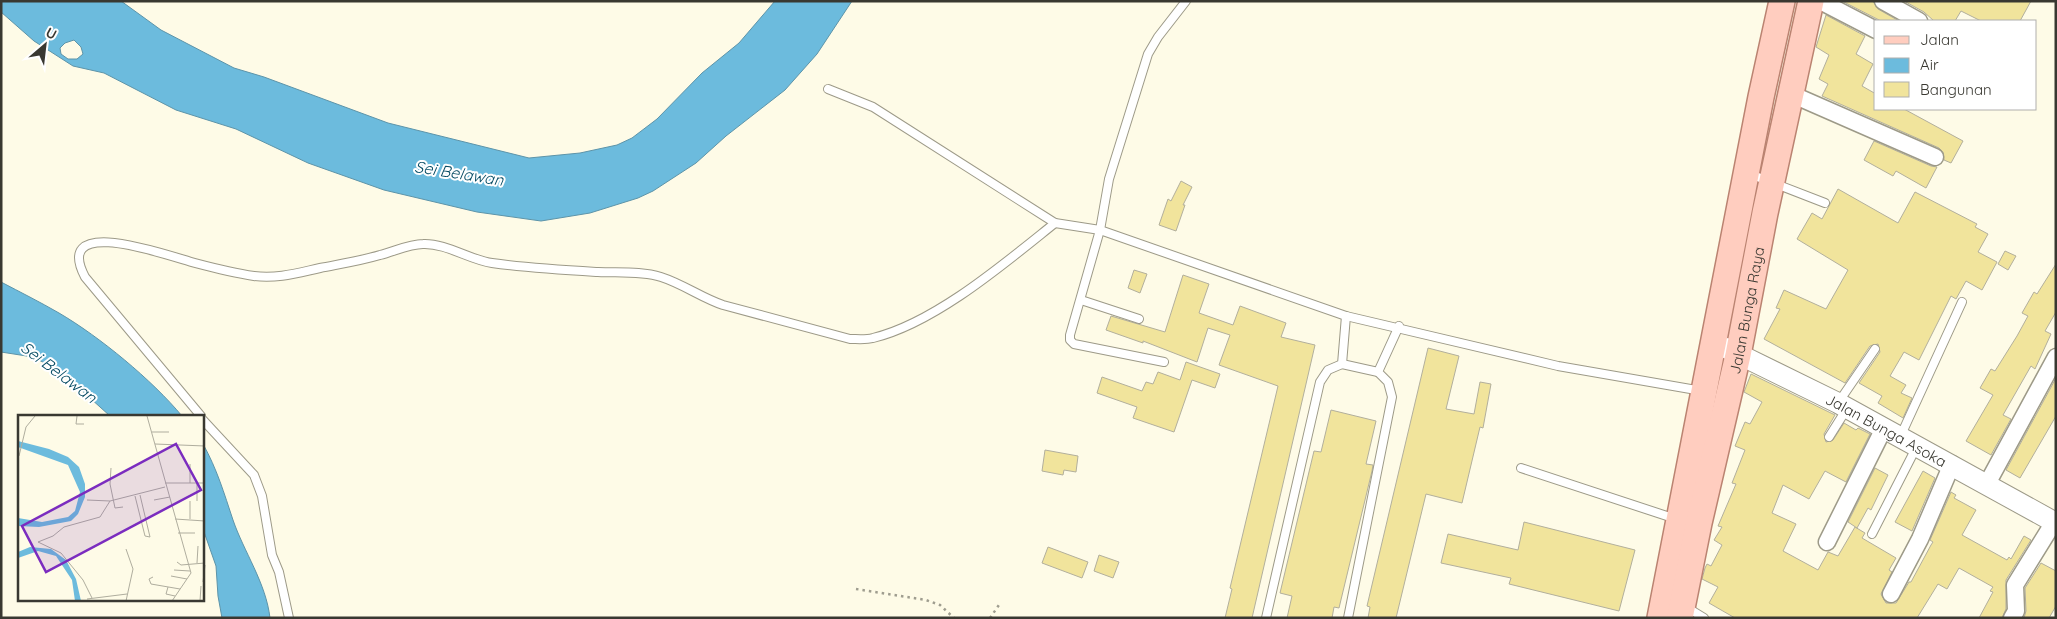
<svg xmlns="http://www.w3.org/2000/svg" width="2057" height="619" font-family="Quicksand,sans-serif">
<rect width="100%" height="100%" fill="#fefbe7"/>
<g fill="#6cbbdd" stroke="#5d94a9" fill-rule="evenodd">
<path d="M1 1H121L161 30 234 68 264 77 388 123 529 158 580 153 617 145 632 138 657 119 702 73 739 43 775 1H852L817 54 785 90 726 136 696 163 653 191 638 198 590 213 541 221 477 212 384 190 308 163 236 129 176 110 104 73 73 66 34 41 1 12ZM74 40 81 47 83 54 77 59H68L61 54 60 48 65 43Z"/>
<path d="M1 282C20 292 40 302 59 313 100 337 152 380 182 416H110L60 371 33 357 1 352Z"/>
<path d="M203 444C217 469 224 493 233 520 244 552 266 583 270 618H222L218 596 216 566 203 529Z"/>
</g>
<g fill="#f1e49c" stroke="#b2af9c">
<polygon points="1842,1 1873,1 1878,9 1899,21 1881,21"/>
<polygon points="1904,1 2031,1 2020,21 1981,21 1961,11 1955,21 1934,21 1924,12"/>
<polygon points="1826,15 1865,36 1856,54 1873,64 1862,86 1876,94 1876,109 1904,109 1963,141 1951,163 1944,160 1943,152 1939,148 1822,96 1828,84 1819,79 1829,55 1816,47"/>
<polygon points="1874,141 1931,166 1937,167 1926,188 1896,171 1893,176 1864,160"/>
<polygon points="1181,181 1192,187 1183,205 1185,205 1176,231 1159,225 1168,199 1171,201"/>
<polygon points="1838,189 1898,223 1915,192 1977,224 1975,227 1988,234 1978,252 1997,262 1982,290 1966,281 1956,299 1951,296 1919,360 1904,352 1890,376 1906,385 1901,393 1912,398 1903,418 1878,403 1882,396 1859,383 1880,352 1878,344 1870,346 1845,383 1764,339 1780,309 1776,308 1784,290 1826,309 1848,270 1797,239 1812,213 1822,219"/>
<polygon points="2005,251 2016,256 2008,270 1998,264"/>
<polygon points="2056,264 2056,312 2045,331 2051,334 2035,369 2031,366 2003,415 2011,419 1991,455 1966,441 1993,395 1980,388 1991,369 1995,371 2017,336 2028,316 2022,313 2034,292 2037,294"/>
<polygon points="1134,270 1147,274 1140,293 1128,288"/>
<polygon points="1183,275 1209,284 1199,313 1233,325 1240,306 1286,323 1281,337 1315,345 1252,618 1225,618 1232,589 1230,588 1278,386 1219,365 1230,335 1208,328 1197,362 1143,341 1143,343 1106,330 1111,316 1165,332"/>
<polygon points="1428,348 1459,356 1446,409 1474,414 1480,382 1491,384 1483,428 1480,427 1462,503 1426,494 1396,618 1368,618 1370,607 1367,606"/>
<polygon points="1186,362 1220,374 1215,388 1192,380 1174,432 1133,418 1137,407 1097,393 1102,377 1142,391 1146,382 1153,384 1158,372 1180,380"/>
<polygon points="1751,374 1835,415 1824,434 1826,442 1833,440 1844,423 1856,430 1858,428 1870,434 1846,482 1825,471 1809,499 1783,485 1772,513 1796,524 1783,551 1818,570 1828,552 1838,556 1855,527 1865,533 1862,538 1896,558 1889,570 1892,572 1881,594 1886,603 1896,603 1909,582 1911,582 1931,545 1933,542 1930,540 1951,492 1956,495 1954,498 1976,510 1962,535 2007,560 2009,557 2011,559 2024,536 2031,540 2006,580 2006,609 2002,618 1979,618 1993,592 1990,591 1993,587 1959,568 1947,589 1938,584 1917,618 1735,618 1709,603 1718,587 1702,579 1705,568 1707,564 1711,566 1722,545 1714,540 1722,527 1718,526 1736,484 1732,483 1745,450 1735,446 1745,422 1750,424 1762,402 1744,392"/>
<polygon points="2056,378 2056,416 2020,478 2006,470"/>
<polygon points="1331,410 1376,421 1366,464 1373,465 1372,471 1339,608 1334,607 1332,618 1287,618 1292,596 1280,593 1314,451 1321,452"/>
<polygon points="1045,450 1078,456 1076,472 1064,470 1063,475 1042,471"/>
<polygon points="1875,468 1888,475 1871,510 1868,508 1857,528 1848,522"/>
<polygon points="1923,471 1935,478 1912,531 1895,522"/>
<polygon points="1524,522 1635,550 1619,611 1509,584 1511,578 1441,563 1448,534 1518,550"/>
<polygon points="1048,547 1088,562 1082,578 1042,563"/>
<polygon points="1099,555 1119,562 1113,578 1094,571"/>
<polygon points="2041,563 2056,571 2056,606 2049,618 2024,618 2026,611 2025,588"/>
</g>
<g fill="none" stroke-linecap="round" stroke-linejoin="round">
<defs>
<g id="service">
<polyline points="828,89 873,107 1055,223 1100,230 1346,316 1558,366 1702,391"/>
<polyline points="1750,174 1825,203"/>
<polyline points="1081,300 1139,319"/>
<polyline points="1164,362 1074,344 1070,340 1070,335 1100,230 1109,179 1148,54 1158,37 1186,1"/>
<polyline points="1342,364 1378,372"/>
<polyline points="1838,403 1875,349"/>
<path d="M201 416 85 277C51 212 172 257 195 263 214 268 234 273 254 276 277 279 297 273 320 268 340 264 360 261 380 255 393 252 409 244 423 244 446 243 470 260 492 263 527 268 563 270 598 272 619 273 641 271 661 277 683 284 702 298 723 305L850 339C857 339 866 340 873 338 935 323 1005 263 1055 223"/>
<polyline points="202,419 254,475 262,496 272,555 279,572 289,618"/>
<polyline points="1901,435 1962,302"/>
<polyline points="1829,437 1846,410"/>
<polyline points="1521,468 1676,519"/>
<polyline points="1872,534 1916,448"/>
<polyline points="1686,607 1704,618"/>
<polyline points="1266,618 1320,382 1328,370 1342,364 1346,316"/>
<polyline points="1348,618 1392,397 1388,382 1378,372 1399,326"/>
</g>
<g id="minor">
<polyline points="1820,1 1876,30"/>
<polyline points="1883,1 1919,21"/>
<polyline points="1791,94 1935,157"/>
<polyline points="1987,484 2056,357"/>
<polyline points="1827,542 1884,428"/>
<polyline points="1891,594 1920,539 1952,464"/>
<polyline points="2012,618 2016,611 2015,585 2054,522"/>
</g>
<g id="tertiary">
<path id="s1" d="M1726 348 1838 403 2056 523"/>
</g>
<g id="primary">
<polyline points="1660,618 1761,97 1782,1"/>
<path id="s2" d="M1680 618 1699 523 1738 355 1765 213 1811 1"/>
</g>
</defs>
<use href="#service" stroke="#9d9a88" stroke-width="10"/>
<use href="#minor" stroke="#9d9a88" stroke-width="19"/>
<use href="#tertiary" stroke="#9d9a88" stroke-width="22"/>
<use href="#primary" stroke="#ba8371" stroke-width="28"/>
<g stroke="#9f9d8f" stroke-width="2.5" stroke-dasharray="2.5 4" stroke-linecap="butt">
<polyline points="856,589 926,600 940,605 954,618"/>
<polyline points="990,618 1001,602"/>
</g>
<use href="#service" stroke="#fff" stroke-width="8"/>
<use href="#minor" stroke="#fff" stroke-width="16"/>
<use href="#tertiary" stroke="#fff" stroke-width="20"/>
<use href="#primary" stroke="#ffcdbf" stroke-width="25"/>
</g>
<g text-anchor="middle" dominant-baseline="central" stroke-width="4" stroke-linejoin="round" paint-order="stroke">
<g font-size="15" fill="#393831" stroke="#fff">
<text stroke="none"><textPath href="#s2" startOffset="315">Jalan Bunga Raya</textPath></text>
<text stroke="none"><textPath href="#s1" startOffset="180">Jalan Bunga Asoka</textPath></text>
</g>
<g font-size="16" font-style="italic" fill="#074c64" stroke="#fff">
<text transform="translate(459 173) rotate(9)">Sei Belawan</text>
<text transform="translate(59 372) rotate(37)">Sei Belawan</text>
</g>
</g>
<g transform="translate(18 415)">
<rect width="186" height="186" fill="#fefbe7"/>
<path d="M0 26 31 34 50 42 61 52 67 69V82L60 99 53 106 21 112 0 111V103L24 107 50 102 57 96 62 77 50 50 0 32ZM12 132 33 134 48 145 58 164 63 186H57L54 165 38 141 20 136 0 143V137Z" fill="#6cbbdd"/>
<path fill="none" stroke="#afad9e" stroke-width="1" d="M59 1 58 9H66M129 1 173 158 154 186M134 17H151M137 29 187 31M1 41 8 12 17 1M172 49V68M93 53 92 69 97 93 105 92M147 68H187M179 68V86M117 81 127 121 132 122 122 80M69 85 92 86 147 72M136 85 152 82M157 104 187 106M172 104V86M160 118H177M108 134 115 154 108 186M159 147 163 150 187 148M179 148 180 131M156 155 172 156M153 161 169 164M135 162 131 164 133 169 162 174M185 167 187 150M150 172 148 179 157 181M74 183 65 165 43 138 20 127 35 121 46 112 82 102 92 86M69 184 109 179M182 186 183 171"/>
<path fill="#7b2cbf" fill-opacity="0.15" stroke="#7b2cbf" stroke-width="2.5" d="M158 29 183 75 28 157 4 111Z"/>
<rect width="186" height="186" fill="none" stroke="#393831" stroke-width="2.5"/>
</g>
<rect width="2057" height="619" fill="none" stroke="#393831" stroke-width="5"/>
<rect x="1874" y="20" width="162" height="90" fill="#ffffff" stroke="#b0afad"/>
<rect x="1884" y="36" width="25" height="8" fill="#ffcdbf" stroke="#b0afad"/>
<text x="1920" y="45" font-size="15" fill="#393831">Jalan</text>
<rect x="1884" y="58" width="25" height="15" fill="#6cbbdd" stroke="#b0afad"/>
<text x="1920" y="70" font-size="15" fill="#393831">Air</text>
<rect x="1884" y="82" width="25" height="15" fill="#f1e49c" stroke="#b0afad"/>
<text x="1920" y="95" font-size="15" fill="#393831">Bangunan</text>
<g transform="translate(45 45) rotate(28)" stroke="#ffffff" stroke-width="4" paint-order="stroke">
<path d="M0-4L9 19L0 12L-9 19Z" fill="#393831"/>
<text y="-8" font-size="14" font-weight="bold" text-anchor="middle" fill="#393831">U</text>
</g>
</svg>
